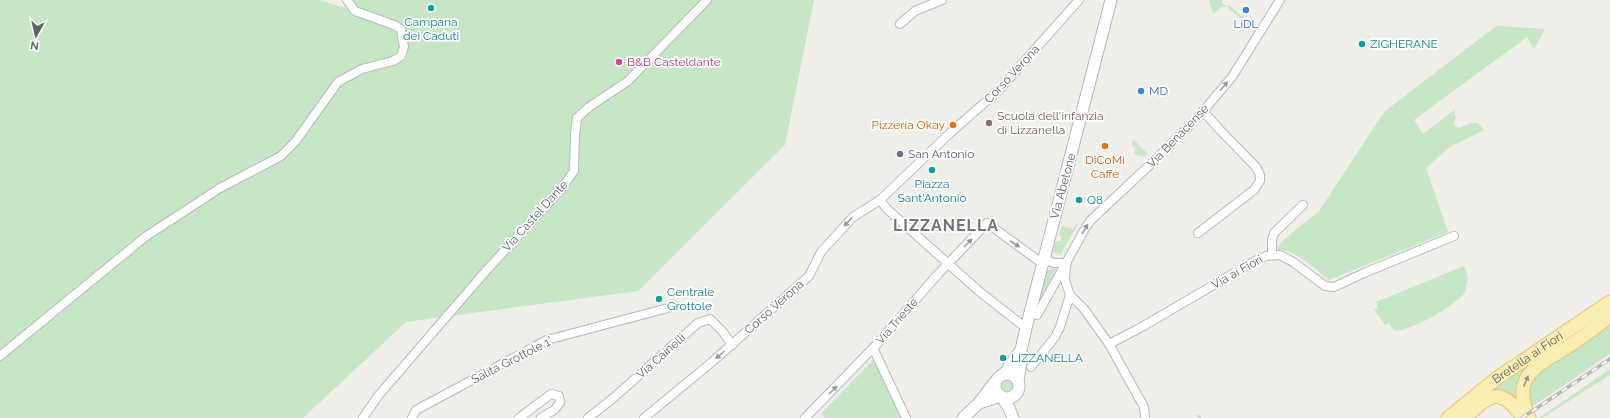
<svg xmlns="http://www.w3.org/2000/svg" width="1610" height="418" font-family="Raleway,sans-serif">
<rect width="100%" height="100%" fill="#f0eee8"/>
<g fill="#c7e6c6">
<polygon points="0,0 319,0 355,11 353,0 814,0 785,145 638,291 406,322 303,418 0,418"/>
<polygon points="1209,0 1223,0 1222,3 1227,7 1229,5 1253,26 1253,29 1227,7 1222,7 1213,14"/>
<path d="M1496 26 1545 29 1534 49 1527 37 1414 120 1423 134 1454 110 1456 118 1453 124 1458 128 1472 123H1478L1484 130 1450 147 1426 168 1448 232 1329 280C1317 270 1292 247 1277 250L1282 241 1319 211 1384 112Z"/>
<polygon points="1133,139 1148,154 1145,157 1134,154 1136,147 1132,146"/>
<polygon points="1076,223 1078,224 1061,254 1053,252 1055,243 1058,241 1061,241 1062,236 1059,236 1062,226 1073,229"/>
<path d="M1464 266 1468 277 1465 293C1452 307 1414 330 1394 331L1389 323 1385 325 1374 309 1378 308 1376 302Z"/>
<polygon points="1051,268 1056,269 1050,278 1056,271 1057,276 1043,300 1036,305 1045,272"/>
<polygon points="1610,308 1610,312 1544,357 1519,407 1488,394"/>
<polygon points="1610,322 1610,354 1530,408 1527,399 1532,377"/>
<polygon points="874,359 902,418 824,418 821,414"/>
<polygon points="1610,369 1610,375 1542,418 1539,418"/>
<circle cx="1007" cy="385" r="6"/>
</g>
<g fill="none" stroke-linecap="round" stroke-linejoin="round">
<polyline stroke="#aedafa" stroke-width="2" points="1198,416 1200,418"/>
<defs>
<g id="street">
<polyline points="900,24 915,11 942,0"/>
<polyline points="880,200 887,209 980,292 1026,328"/>
<polyline points="1198,233 1254,190 1260,181 1260,175 1256,167 1220,130 1203,111"/>
<polyline points="1272,255 1272,240 1274,233 1303,205"/>
<polyline points="1044,259 1054,263 1067,263"/>
<polyline points="1066,266 1065,280 1070,295 1084,309 1109,344 1144,407 1145,418"/>
<polyline points="1037,315 1086,227 1091,220 1156,159 1199,116 1232,77 1280,0"/>
<polyline points="1109,344 1140,328 1253,262 1266,256 1280,255 1293,262 1325,286 1334,287 1364,273 1454,236"/>
<polyline points="873,348 906,418"/>
<polyline points="0,356 145,237 220,188 281,156 295,142 338,82 362,69 393,61 401,56 404,47 401,29 394,25 355,11 347,0"/>
<polyline points="1031,367 1055,337 1060,327 1070,295"/>
<polyline points="363,418 378,396 485,272 561,189 574,171 575,134 577,118 589,107 628,81 707,0"/>
<polyline points="412,418 416,410 547,340 668,308"/>
<polyline points="519,418 551,394 559,396 560,403 554,410 541,418"/>
<polyline points="588,418 611,400 698,323 710,319 723,332 732,345"/>
<polyline points="644,418 712,362 809,276 821,252 853,217 880,200 949,134 999,90 1079,0"/>
<polyline points="805,418 877,344 939,273 987,223 1043,264"/>
</g>
<g id="secondary">
<circle cx="1007" cy="386" r="12"/>
<polyline points="1004,374 1021,350"/>
<polyline points="1018,381 1021,362 1021,350 1026,328 1111,0"/>
<polyline points="979,403 1001,396 1009,408 1013,418"/>
<polyline points="963,418 979,403 994,383"/>
</g>
<g id="primary">
<path id="s1" d="M1448 418 1496 379 1610 302"/>
<path d="M1465 418C1491 393 1500 386 1523 418"/>
<path d="M1529 418C1510 376 1537 366 1567 347 1582 338 1596 327 1610 316"/>
</g>
</defs>
<use href="#street" stroke="#b5b8bb" stroke-width="10"/>
<use href="#secondary" stroke="#b4b7bb" stroke-width="13"/>
<use href="#primary" stroke="#e9c368" stroke-width="15"/>
<use href="#street" stroke="#fff" stroke-width="8"/>
<use href="#secondary" stroke="#fff" stroke-width="11"/>
<use href="#primary" stroke="#faedb3" stroke-width="13"/>
<defs>
<polyline id="rail" points="1522,418 1610,359"/>
</defs>
<use href="#rail" stroke="#b5b6b7" stroke-width="3.5"/>
<use href="#rail" stroke="#fff" stroke-width="2" stroke-dasharray="6" stroke-linecap="butt"/>
</g>
<defs><path id="oneway-solid" d="M-6-.8H1V-3.2L6.5 0L1 3.2V.8H-6Z"/></defs>
<g fill="#979a9c">
<use href="#oneway-solid" transform="translate(1224 86) rotate(-50)"/>
<use href="#oneway-solid" transform="translate(848 222) rotate(132)"/>
<use href="#oneway-solid" transform="translate(1085 229) rotate(-59)"/>
<use href="#oneway-solid" transform="translate(968 243) rotate(-46)"/>
<use href="#oneway-solid" transform="translate(1015 244) rotate(33)"/>
<use href="#oneway-solid" transform="translate(720 355) rotate(138)"/>
<use href="#oneway-solid" transform="translate(833 390) rotate(-45)"/>
</g>
<use fill="#959382" href="#oneway-solid" transform="translate(1526 381) rotate(-67)"/>
<g fill="#0f9aa8" stroke="#fff" stroke-width="1.5">
<circle cx="431" cy="8" r="4"/>
<circle cx="1362" cy="44" r="4"/>
<circle cx="932" cy="170" r="4"/>
<circle cx="1079" cy="200" r="4"/>
<circle cx="659" cy="299" r="4"/>
<circle cx="1003" cy="358" r="4"/>
</g>
<g fill="#3f7fe0" stroke="#fff" stroke-width="1.5">
<circle cx="1246" cy="10" r="4"/>
<circle cx="1141" cy="91" r="4"/>
</g>
<circle fill="#d1479c" stroke="#fff" stroke-width="1.5" cx="619" cy="62" r="4"/>
<circle fill="#8d6e63" stroke="#fff" stroke-width="1.5" cx="989" cy="123" r="4"/>
<g fill="#e8710a" stroke="#fff" stroke-width="1.5">
<circle cx="953" cy="125" r="4"/>
<circle cx="1105" cy="146" r="4"/>
</g>
<circle fill="#6b7280" stroke="#fff" stroke-width="1.5" cx="900" cy="154" r="4"/>
<g text-anchor="middle" dominant-baseline="central" stroke-width="3.5" stroke-linejoin="round" paint-order="stroke">
<g font-size="12" fill="#0d838f" stroke="#fff" text-anchor="start">
<text x="431" y="22" text-anchor="middle">Campana<tspan x="431" dy="14">dei Caduti</tspan></text>
<text x="1370" y="44">ZIGHERANE</text>
<text x="932" y="184" text-anchor="middle">Piazza<tspan x="932" dy="14">Sant'Antonio</tspan></text>
<text x="1087" y="200">Q8</text>
<text x="667" y="292">Centrale<tspan x="667" dy="14">Grottole</tspan></text>
<text x="1011" y="358">LIZZANELLA</text>
</g>
<g font-size="12" fill="#366cbe" stroke="#fff">
<text x="1246" y="24">LiDL</text>
<text x="1149" y="91" text-anchor="start">MD</text>
</g>
<g font-size="12" fill="#b23c85" stroke="#fff" text-anchor="start">
<text x="627" y="62">B&amp;B Casteldante</text>
</g>
<g font-size="12" fill="#5f6367" stroke="#fff">
<text transform="translate(1012 74) rotate(-47)">Corso Verona</text>
<text transform="translate(1178 136) rotate(-46)">Via Benacense</text>
<text transform="translate(1063 186) rotate(-75)">Via Abetone</text>
<text transform="translate(535 216) rotate(-48)">Via Castel Dante</text>
<text transform="translate(1237 272) rotate(-29)">Via ai Fiori</text>
<text transform="translate(774 307) rotate(-42)">Corso Verona</text>
<text transform="translate(897 321) rotate(-49)">Via Trieste</text>
<text transform="translate(661 356) rotate(-42)">Via Cainelli</text>
<text stroke="none"><textPath href="#s1" startOffset="100">Bretella ai Fiori</textPath></text>
<text transform="translate(512 360) rotate(-27)">Salita Grottole 1°</text>
</g>
<g font-size="12" fill="#785e54" stroke="#fff" text-anchor="start">
<text x="997" y="116">Scuola dell'infanzia<tspan x="997" dy="14">di Lizzanella</tspan></text>
</g>
<g font-size="12" fill="#c56008" stroke="#fff" text-anchor="end">
<text x="945" y="125">Pizzeria Okay</text>
<text x="1105" y="160" text-anchor="middle">DiCoMi<tspan x="1105" dy="14">Caffè</tspan></text>
</g>
<g font-size="12" fill="#5b616d" stroke="#fff" text-anchor="start">
<text x="908" y="154">San Antonio</text>
</g>
<g font-size="16" font-weight="bold" letter-spacing="1" fill="#707579" stroke="#fff">
<text x="946" y="225">LIZZANELLA</text>
</g>
</g>
<g transform="translate(36 36) rotate(188)" stroke="#ffffff" stroke-width="3" paint-order="stroke">
<path d="M0-3L7 15L0 10L-7 15Z" fill="#5f6367"/>
<text y="-6" font-size="11" font-weight="bold" text-anchor="middle" fill="#5f6367">N</text>
</g>
</svg>
